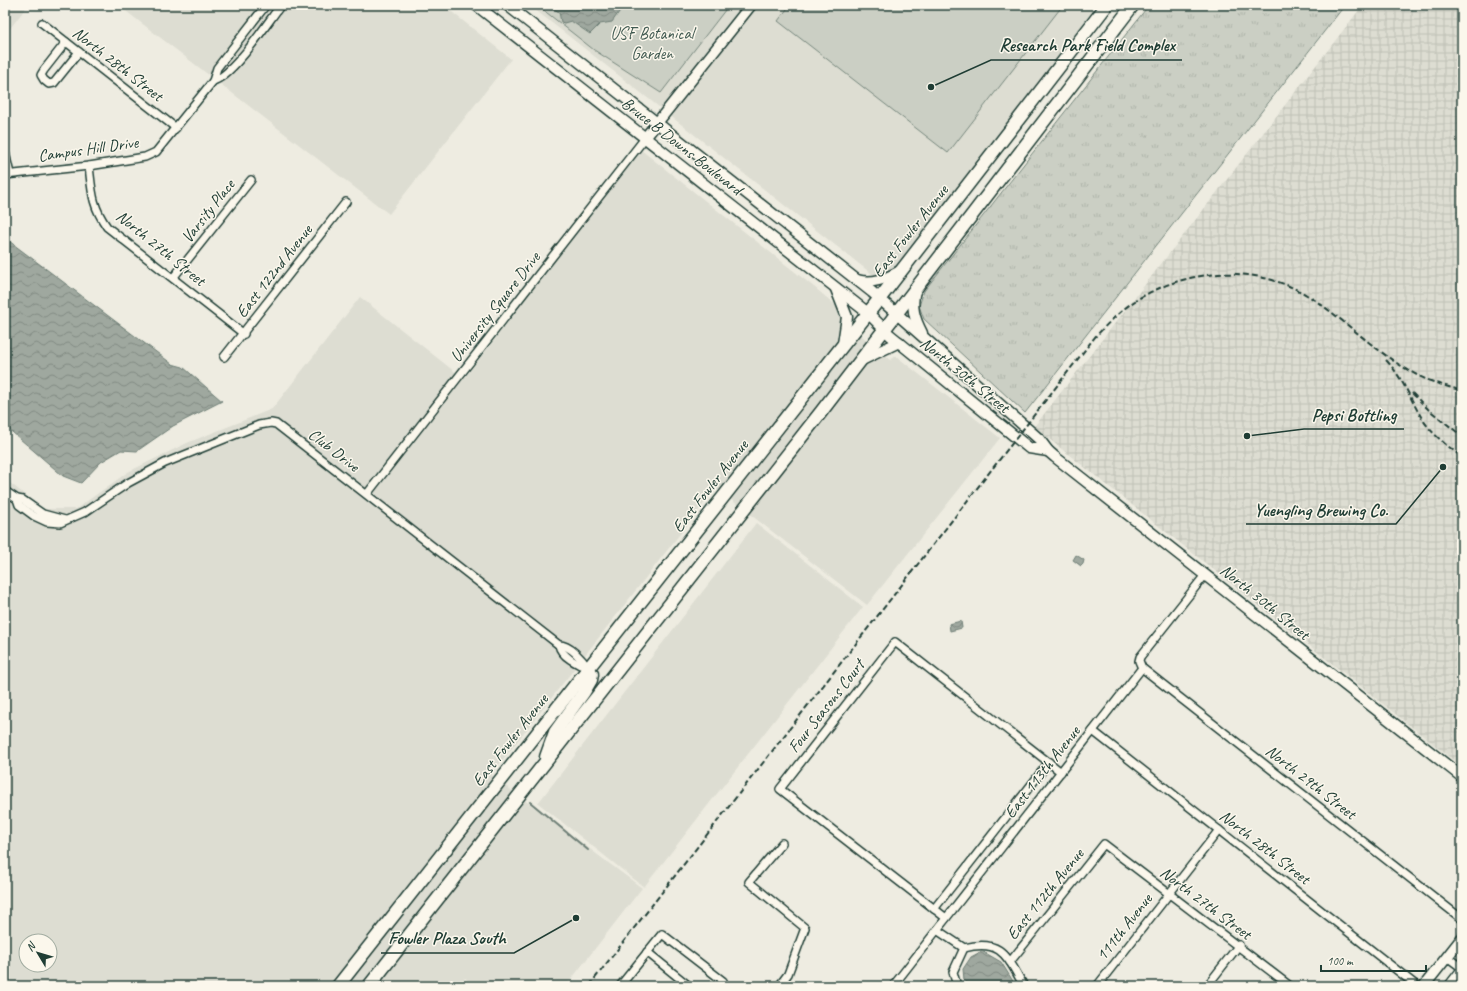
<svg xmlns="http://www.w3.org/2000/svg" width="1467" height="991" font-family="Caveat,sans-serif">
<defs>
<pattern id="industrial-grid" width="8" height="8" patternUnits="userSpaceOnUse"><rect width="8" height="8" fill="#ddddd2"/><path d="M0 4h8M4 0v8" fill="none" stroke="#bdbfb5"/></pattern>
<pattern id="grass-tufts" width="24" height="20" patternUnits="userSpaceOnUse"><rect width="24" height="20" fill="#cbcfc4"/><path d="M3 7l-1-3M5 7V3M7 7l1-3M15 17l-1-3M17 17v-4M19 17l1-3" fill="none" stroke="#aeb3a9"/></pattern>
<pattern id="water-waves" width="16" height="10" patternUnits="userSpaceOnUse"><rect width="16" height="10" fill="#9fa89f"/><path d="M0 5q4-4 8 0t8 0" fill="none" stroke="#818a82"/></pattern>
</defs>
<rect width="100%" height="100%" fill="#eeece1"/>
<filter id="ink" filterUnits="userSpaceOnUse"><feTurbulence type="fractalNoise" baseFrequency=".025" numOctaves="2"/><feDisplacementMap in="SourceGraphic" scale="8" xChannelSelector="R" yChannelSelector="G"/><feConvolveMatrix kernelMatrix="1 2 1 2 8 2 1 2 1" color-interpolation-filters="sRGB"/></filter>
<g filter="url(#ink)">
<g fill="#ddddd2" fill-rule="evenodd">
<polygon points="5,5 28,5 5,35"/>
<polygon points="118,5 443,5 511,59 389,214"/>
<polygon points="529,5 1106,5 886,285"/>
<path d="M641 150 814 287 839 308 841 318 890 360 896 356 1000 438 867 605 716 488 491 775 642 888 566 986H475L465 978 459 986H5V479L43 509H76L128 472 187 443 272 409 360 297 464 379ZM26 941H50V965H26Z"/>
<polygon points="756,523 863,607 644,887 538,803"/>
</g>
<polygon fill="url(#industrial-grid)" points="1363,5 1462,5 1462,767 1034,427"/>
<polygon fill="url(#grass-tufts)" stroke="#75867c" points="1149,5 1345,5 1025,413 924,319 919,306 924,291"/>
<g fill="#cbcfc4" stroke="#75867c">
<polygon points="537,5 729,5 661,93 594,50"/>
<polygon points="790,5 1063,5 948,153 778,21"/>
</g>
<g fill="url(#water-waves)" stroke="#6c7d74">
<polygon points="545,5 624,5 612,22 600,24 590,34 571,21 564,23 561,22 559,12 554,9 550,9"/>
<polygon points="5,238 172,364 183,367 222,401 173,426 137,451 121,450 101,462 81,483 63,476 5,426"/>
<polygon points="1076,555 1084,560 1083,564 1081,566 1073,560"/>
<polygon points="961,621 962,628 950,631 949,624"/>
<polygon points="982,951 1001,962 1016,986 968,986 964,980 963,969 971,957"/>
</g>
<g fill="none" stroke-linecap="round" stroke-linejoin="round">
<polyline stroke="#6c7d74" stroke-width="2" points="530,802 588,850"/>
<defs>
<g id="street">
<polyline points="42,23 176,128"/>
<polyline points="66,42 44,70 41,75 44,80 49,84 54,83 79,52"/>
<path d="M213 81C233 76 267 23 281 5"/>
<polyline points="5,152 10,174"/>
<path d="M89 166C92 192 92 206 107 227L244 334"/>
<polyline points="5,175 89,166 145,157 156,152 213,81 217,68 266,5"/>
<polyline points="173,278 251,180"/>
<polyline points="224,357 346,202"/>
<polyline points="5,491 17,499 23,500 43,514 65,520"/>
<polyline points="367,494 645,138"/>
<path d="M17 499 19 505 34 516 47 522 60 523 85 512 128 483 165 463 259 425 271 423 276 424 559 645C561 656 578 665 588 668"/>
<polyline points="1205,575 1140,657 1139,661 1142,668 1462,919"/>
<path d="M559 645C570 645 582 659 588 668"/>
<polyline points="1093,731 1417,986"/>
<polyline points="934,909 1049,762"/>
<polyline points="946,918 780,789 895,642 1061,772"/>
<path d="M937 930 964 948C1002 938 1007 957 1024 986"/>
<polyline points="647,952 689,986"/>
<polyline points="1447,957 1462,968"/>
<polyline points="1010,962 1104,844 1290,986"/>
<polyline points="620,986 662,934 723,981"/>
<polyline points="779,986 788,974 805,928 749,882 782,843"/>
<polyline points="893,986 1142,668"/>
<polyline points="957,986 953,972 964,948"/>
<polyline points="1097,986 1219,830"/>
<polyline points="1207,986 1239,945"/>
<polyline points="1448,986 1462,968"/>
</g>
<g id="secondary">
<polyline points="476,5 868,313 890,335 1029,448 1048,451"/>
<polyline points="507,5 872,292 1039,439 1048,451 1055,457 1462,777"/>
<polyline points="645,138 751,5"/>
<path d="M857 280C873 284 886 279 900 271"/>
<polyline points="836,289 847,317 843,344"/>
<path d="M915 290C911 307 914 318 922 333"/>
<polyline points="862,360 899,342"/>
<polyline points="1424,986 1462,938"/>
</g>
<g id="primary">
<polyline points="546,757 555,732 584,692 591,680 592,674 588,668"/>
<polyline points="338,986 884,293 1107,5"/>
<polyline points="369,986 821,412 1133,5"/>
</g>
</defs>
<use href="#street" stroke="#1f3d34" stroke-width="10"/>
<use href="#secondary" stroke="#1f3d34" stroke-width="13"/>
<use href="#primary" stroke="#1f3d34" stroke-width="15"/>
<use href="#street" stroke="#fbf7ec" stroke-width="7"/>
<use href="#secondary" stroke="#fbf7ec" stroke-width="10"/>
<use href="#primary" stroke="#fbf7ec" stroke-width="12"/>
<g stroke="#1f3d34" stroke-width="2" stroke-dasharray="6 3" stroke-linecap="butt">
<path d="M1386 360C1402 377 1409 396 1420 415 1430 433 1446 445 1462 457"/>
<polyline points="1412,393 1428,409 1462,436"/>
<path d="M589 986 1095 337C1108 323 1122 309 1138 299 1193 266 1263 264 1316 301 1351 325 1381 357 1419 376 1433 383 1447 386 1462 391"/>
</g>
</g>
</g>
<g text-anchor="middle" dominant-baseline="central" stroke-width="3" stroke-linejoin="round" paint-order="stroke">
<g font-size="17" fill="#415a51" stroke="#fbf7ec">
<text x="652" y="33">USF Botanical<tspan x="652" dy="20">Garden</tspan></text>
</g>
<g font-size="17" fill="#1f3d34" stroke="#fbf7ec">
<text transform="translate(118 64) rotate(38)">North 28th Street</text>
<text transform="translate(682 146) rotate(38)">Bruce B Downs Boulevard</text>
<text transform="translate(88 149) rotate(-8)">Campus Hill Drive</text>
<text transform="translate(208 211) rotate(-52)">Varsity Place</text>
<text transform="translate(910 231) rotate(-52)">East Fowler Avenue</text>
<text transform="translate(161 248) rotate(39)">North 27th Street</text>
<text transform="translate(274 271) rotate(-52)">East 122nd Avenue</text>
<text transform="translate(495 307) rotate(-52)">University Square Drive</text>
<text transform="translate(965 375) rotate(39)">North 30th Street</text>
<text transform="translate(334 450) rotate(38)">Club Drive</text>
<text transform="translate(710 486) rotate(-52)">East Fowler Avenue</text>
<text transform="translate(1265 602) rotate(39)">North 30th Street</text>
<text transform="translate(826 706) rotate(-52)">Four Seasons Court</text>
<text transform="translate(510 740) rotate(-52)">East Fowler Avenue</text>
<text transform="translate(1042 772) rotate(-52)">East 113th Avenue</text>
<text transform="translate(1311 782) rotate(38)">North 29th Street</text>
<text transform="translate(1265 847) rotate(38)">North 28th Street</text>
<text transform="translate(1045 894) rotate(-51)">East 112th Avenue</text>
<text transform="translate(1206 903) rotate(37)">North 27th Street</text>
<text transform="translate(1124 927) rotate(-52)">111th Avenue</text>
</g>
</g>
<path fill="none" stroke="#1f3d34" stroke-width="1.5" d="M931 87L991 60H1182M1247 436L1304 429H1404M1443 467L1396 524H1246M576 918L514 953H381"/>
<g fill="#1f3d34" stroke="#fbf7ec" stroke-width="1.5">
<circle cx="931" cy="87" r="4"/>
<circle cx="1247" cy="436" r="4"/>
<circle cx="1443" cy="467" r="4"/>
<circle cx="576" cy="918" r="4"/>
</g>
<g font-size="18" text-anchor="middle" font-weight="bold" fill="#1f3d34" stroke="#fbf7ec" stroke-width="3" stroke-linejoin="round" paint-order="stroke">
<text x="1087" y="51">Research Park Field Complex</text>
<text x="1354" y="421">Pepsi Bottling</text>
<text x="1321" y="516">Yuengling Brewing Co.</text>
<text x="447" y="944">Fowler Plaza South</text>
</g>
<rect width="1467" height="991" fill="none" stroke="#fbf7ec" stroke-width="20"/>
<rect x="10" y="10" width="1447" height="971" fill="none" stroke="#1f3d34" stroke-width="1.5" filter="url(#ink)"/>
<g transform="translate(38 953) rotate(308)"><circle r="19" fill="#fbf7ec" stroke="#a3ada2"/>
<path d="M0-3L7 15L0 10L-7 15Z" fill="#1f3d34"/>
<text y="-6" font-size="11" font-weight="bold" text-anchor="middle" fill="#1f3d34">N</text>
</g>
<path d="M1321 965v6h105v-6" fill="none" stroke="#1f3d34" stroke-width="2"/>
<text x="1327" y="965" font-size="12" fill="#1f3d34" stroke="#fbf7ec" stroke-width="3" paint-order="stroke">100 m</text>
</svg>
